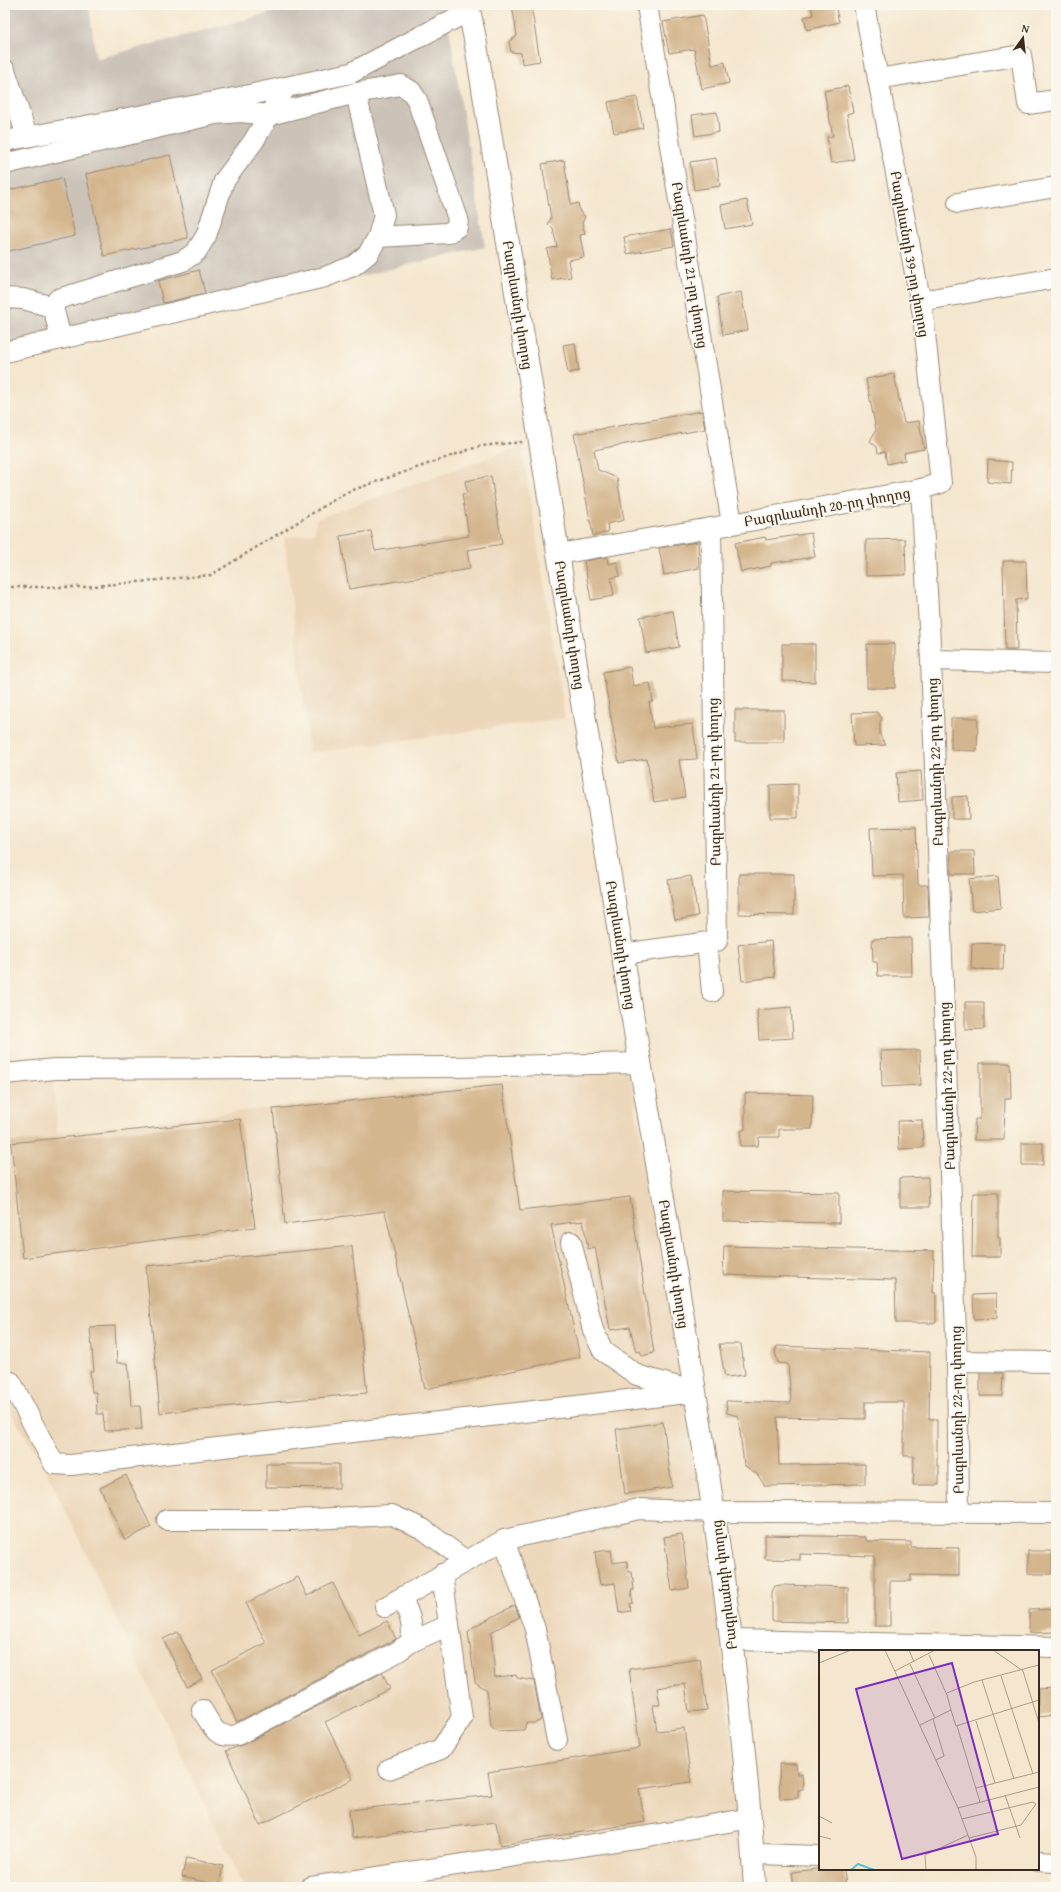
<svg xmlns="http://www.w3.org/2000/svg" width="1061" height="1892" font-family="'Gentium Book Plus','Noto Serif Armenian',serif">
<rect width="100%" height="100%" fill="#fbf7ec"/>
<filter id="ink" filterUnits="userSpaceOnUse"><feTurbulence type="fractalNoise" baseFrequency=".025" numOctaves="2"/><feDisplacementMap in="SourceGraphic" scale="8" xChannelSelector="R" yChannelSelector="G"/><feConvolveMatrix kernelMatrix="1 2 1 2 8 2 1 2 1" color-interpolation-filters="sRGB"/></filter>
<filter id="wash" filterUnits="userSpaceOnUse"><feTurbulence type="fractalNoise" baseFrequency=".012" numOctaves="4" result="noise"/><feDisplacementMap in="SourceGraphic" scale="16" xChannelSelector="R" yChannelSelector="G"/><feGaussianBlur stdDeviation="0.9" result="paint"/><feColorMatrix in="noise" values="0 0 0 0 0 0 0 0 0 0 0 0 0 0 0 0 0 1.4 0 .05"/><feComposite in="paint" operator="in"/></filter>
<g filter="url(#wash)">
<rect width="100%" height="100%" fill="#f5e7cf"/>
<g fill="#ecd7ba">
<polygon points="522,446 565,718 309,753 284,538 315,533 316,519"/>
<polygon points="598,1069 629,1072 646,1164 702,1485 749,1887 244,1887 45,1468 5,1402 5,1081 53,1076 57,1133"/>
</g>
<polygon fill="#cbc2b8" points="5,5 89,5 96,59 300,5 445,5 485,247 5,359"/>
<g id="blocks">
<g fill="#d4b68e">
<polygon points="512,5 531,5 540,61 522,64 521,53 511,52 509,41 517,36"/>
<polygon points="811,5 835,5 839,22 807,30 804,17 813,15"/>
<polygon points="703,15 712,65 725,62 729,83 702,89 694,49 669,53 663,22"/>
<polygon points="848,86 853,112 847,114 854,160 831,163 827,137 833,136 824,91"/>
<polygon points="637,97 643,128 614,133 608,102"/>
<polygon points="717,112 719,132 695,136 692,115"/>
<polygon points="170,155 188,238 104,256 86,174"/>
<polygon points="716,158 720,186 694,190 690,162"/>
<polygon points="564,160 571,205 578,203 580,212 585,217 582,223 585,234 580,235 584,257 568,260 571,277 552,280 547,249 557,247 553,229 548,224 551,218 542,164"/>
<polygon points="62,178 75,236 5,252 5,191"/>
<polygon points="747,200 752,224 725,229 721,205"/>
<polygon points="671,229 674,246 627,254 624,237"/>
<polygon points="199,270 205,293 163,303 158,281"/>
<polygon points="741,292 748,330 723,335 717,297"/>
<polygon points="575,343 579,371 568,373 563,345"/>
<polygon points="894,374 904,423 919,421 924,449 904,453 905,460 887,464 885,452 878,453 877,447 870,441 876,430 866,379"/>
<polygon points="702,411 705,429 594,450 598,470 617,478 624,520 607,524 608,532 593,536 574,434"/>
<polygon points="988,460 1012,462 1011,484 987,482"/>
<polygon points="491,476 502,544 467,550 470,569 349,589 340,536 371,531 375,551 469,536 462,494 467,493 465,481"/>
<polygon points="811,533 815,557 771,563 771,566 741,572 735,543 765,537 766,540"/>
<polygon points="905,539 906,575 866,576 866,540"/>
<polygon points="698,542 699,568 664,575 659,548"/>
<polygon points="607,557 608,564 617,562 620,576 611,578 614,596 591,600 584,561"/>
<polygon points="1003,561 1026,561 1027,599 1016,600 1017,650 1005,650"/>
<polygon points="673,611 679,647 646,653 640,617"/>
<polygon points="782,644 815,644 815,682 782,681"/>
<rect x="867" y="644" width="28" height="44"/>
<polygon points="630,667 633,686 650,683 653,702 649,702 653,728 693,724 697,759 679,760 685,797 654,802 647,759 619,763 603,672"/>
<rect x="735" y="710" width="49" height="32"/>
<polygon points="877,712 882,718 880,722 880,736 886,745 854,746 852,713"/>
<polygon points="951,718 978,718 977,751 951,750"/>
<polygon points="921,771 923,800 898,802 896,773"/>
<polygon points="798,784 798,818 770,818 770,785"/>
<polygon points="968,796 969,819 952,819 952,797"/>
<polygon points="916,827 918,885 928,885 929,917 904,918 903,875 872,876 870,828"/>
<polygon points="951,851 974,851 975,874 951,874"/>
<polygon points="739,874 794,874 794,915 739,914"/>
<polygon points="691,876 698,916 675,920 668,880"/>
<polygon points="998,876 1001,908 972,911 969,879"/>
<polygon points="911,938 912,976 878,976 877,962 873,962 872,939"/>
<polygon points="771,941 775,977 742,981 738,945"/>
<polygon points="972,943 1004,944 1003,970 971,969"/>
<polygon points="965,1002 984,1002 984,1029 965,1030"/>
<polygon points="791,1007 793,1038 759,1040 757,1010"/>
<polygon points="920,1050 921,1085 882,1087 881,1051"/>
<polygon points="980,1063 1010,1063 1011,1099 1005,1099 1004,1140 974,1140 975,1119 980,1119"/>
<polygon points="502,1085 520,1210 630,1197 654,1353 642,1356 640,1351 636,1352 630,1327 610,1330 595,1247 588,1249 583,1221 551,1225 580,1357 425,1389 385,1211 285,1224 273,1109"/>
<polygon points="745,1093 813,1095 812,1129 779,1129 779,1137 759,1137 758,1146 740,1146 741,1131 745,1129"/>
<polygon points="240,1119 255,1227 23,1258 11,1143"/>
<polygon points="922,1120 923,1148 899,1149 898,1121"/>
<rect x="1022" y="1143" width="21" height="22"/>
<polygon points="928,1177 929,1207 900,1207 900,1178"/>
<polygon points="723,1191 839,1193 839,1223 723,1221"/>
<polygon points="973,1193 998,1193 998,1238 1000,1238 1000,1257 972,1257"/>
<polygon points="352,1246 367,1393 160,1413 146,1266"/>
<polygon points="724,1246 934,1251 933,1293 936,1293 936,1323 896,1323 895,1280 723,1275"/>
<polygon points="996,1294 997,1318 974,1319 973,1295"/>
<polygon points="115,1326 117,1363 128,1363 131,1406 140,1406 142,1429 105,1431 103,1414 97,1414 96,1392 92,1392 90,1371 94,1371 90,1327"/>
<polygon points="719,1344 741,1344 745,1375 725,1377"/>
<polygon points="777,1346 930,1352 929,1419 937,1419 937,1466 939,1466 939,1485 913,1485 914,1456 904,1456 904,1402 865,1402 865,1419 777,1417 779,1465 865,1464 865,1484 765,1486 757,1474 744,1465 738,1416 727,1413 726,1401 791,1403 788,1364 778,1363 775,1352"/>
<polygon points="980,1373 1003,1373 1002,1396 980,1396"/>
<polygon points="663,1422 672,1487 625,1494 616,1429"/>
<polygon points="266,1464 339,1464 339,1488 266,1487"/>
<polygon points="126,1475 151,1527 125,1540 100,1488"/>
<polygon points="682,1534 689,1588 672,1591 664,1537"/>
<polygon points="765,1535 866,1537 866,1541 911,1542 911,1547 959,1548 959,1576 911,1575 911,1581 890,1581 890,1626 875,1626 875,1556 800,1554 800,1560 765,1559"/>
<polygon points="611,1550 613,1563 627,1561 628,1572 632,1572 634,1590 631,1590 633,1603 630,1604 631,1611 619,1613 615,1583 600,1585 595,1552"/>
<rect x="1028" y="1551" width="24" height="23"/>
<polygon points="298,1577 307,1596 333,1583 359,1635 387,1621 396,1639 237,1722 212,1670 266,1643 246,1603"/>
<polygon points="781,1585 848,1587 848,1623 772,1621 772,1592 775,1586"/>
<polygon points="515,1605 519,1617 491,1632 495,1677 516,1675 517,1678 534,1681 541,1720 535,1723 526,1723 524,1730 497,1731 491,1726 487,1690 475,1682 468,1632 473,1627"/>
<polygon points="1056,1609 1056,1632 1029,1633 1029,1610"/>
<polygon points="178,1632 202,1679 187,1687 163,1639"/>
<polygon points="700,1659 707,1710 689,1712 685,1684 657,1688 660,1705 653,1705 657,1731 684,1728 691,1782 639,1789 645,1822 500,1845 496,1822 352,1838 349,1810 492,1795 488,1772 640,1748 629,1669"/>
<polygon points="382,1673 390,1689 325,1722 353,1779 260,1825 226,1751 242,1745"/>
<polygon points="1056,1688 1056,1715 1038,1717 1038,1689"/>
<polygon points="779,1764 796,1764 797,1774 802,1774 803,1789 798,1790 798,1798 780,1799"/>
<polygon points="186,1858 223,1866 219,1885 182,1877"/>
<polygon points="816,1869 844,1869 846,1887 794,1887 792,1872"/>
</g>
</g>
</g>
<g filter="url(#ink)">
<use href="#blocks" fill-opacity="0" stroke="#988876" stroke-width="1"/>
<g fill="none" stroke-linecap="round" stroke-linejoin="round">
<defs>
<g id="minor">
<polyline points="647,5 732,524"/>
<polyline points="864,5 923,315 941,483 921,489"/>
<polyline points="5,70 27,136"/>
<polyline points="878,79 1021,55 1028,104 1056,100"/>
<polyline points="5,141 240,97 351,73 469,11"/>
<polyline points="5,164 215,114 241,112 269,115 356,93"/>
<polyline points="958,203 1056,187"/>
<polyline points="5,298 23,299 53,307"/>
<polyline points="920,301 1056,278"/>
<polyline points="61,339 53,307 58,299 183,261 196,252 206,236 224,181 253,142 286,87"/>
<polyline points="5,352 325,277 353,266 368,254 378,237 384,215 356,93 401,85 411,91 417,100 458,219 457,227 448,233 378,237"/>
<polyline points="559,554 711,528 921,489 931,660 1056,663"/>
<polyline points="931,660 957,1361 959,1512"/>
<polyline points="707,942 712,992"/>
<polyline points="622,954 717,941 711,528"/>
<polyline points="5,1074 55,1069 454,1067 641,1063"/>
<polyline points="571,1242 593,1330 603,1351 637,1375 689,1390"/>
<polyline points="957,1361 1056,1362"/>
<polyline points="5,1384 11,1382 54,1464 71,1465 695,1392"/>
<polyline points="167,1520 292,1520 392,1515 423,1529 466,1561"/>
<polyline points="504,1540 535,1629 557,1740"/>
<polyline points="385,1607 504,1540 639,1509 715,1512 1056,1513"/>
<polyline points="731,1640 1056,1647"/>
<polyline points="411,1642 449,1625"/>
<path d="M202 1710C213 1727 215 1739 237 1735L397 1652 411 1642C414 1625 409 1612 401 1598"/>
<polyline points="389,1769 441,1749 462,1718 442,1574"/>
<polyline points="753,1854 820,1856"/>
<polyline points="1038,1861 1056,1862"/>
<polyline points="311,1887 648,1836 751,1818"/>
</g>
<path id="major" d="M468 5 475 39C530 376 583 714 638 1050 684 1328 737 1606 755 1887"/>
</defs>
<use href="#minor" stroke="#988876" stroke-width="22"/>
<use href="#major" stroke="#988876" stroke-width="24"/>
<polyline stroke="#988876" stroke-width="2.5" stroke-dasharray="3 3" stroke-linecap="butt" points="5,587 84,587 211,575 347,492 480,446 523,442"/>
<use href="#minor" stroke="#fff" stroke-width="20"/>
<use href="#major" stroke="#fff" stroke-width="22"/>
</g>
</g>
<g text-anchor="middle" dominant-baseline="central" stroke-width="3.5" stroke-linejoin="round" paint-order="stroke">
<g font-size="14" fill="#3b2a1e" stroke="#fbf7ec">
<text transform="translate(910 254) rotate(80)">Բագրևանդի 39-րդ փողոց</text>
<text transform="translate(690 265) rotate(81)">Բագրևանդի 21-րդ փողոց</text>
<text transform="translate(518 305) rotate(81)">Բագրևանդի փողոց</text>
<text transform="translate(827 507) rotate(-10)">Բագրևանդի 20-րդ փողոց</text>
<text transform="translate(570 625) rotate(81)">Բագրևանդի փողոց</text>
<text transform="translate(935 762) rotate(-92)">Բագրևանդի 22-րդ փողոց</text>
<text transform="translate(714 782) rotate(-91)">Բագրևանդի 21-րդ փողոց</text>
<text transform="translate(621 945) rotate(81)">Բագրևանդի փողոց</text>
<text transform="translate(947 1086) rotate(-92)">Բագրևանդի 22-րդ փողոց</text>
<text transform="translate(674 1264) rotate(81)">Բագրևանդի փողոց</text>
<text transform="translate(957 1410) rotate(-91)">Բագրևանդի 22-րդ փողոց</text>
<text transform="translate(724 1585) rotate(-97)">Բագրևանդի փողոց</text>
</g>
</g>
<g transform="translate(819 1650)">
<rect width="220" height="220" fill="#f5e7cf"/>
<path fill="none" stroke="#5ac1d8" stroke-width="2" d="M32 220 39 214 55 220"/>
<path fill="none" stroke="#ab9b88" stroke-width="1" d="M66 0 139 158 157 207V220M90 0 95 12M174 0 204 21 220 73M110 5 128 45 132 60M0 13 32 0M91 14 116 68M76 21 116 0M182 26 214 124M163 30 195 129M128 43 155 32 220 15M114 69 125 106 117 110M157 71 176 133M101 75 132 60 137 76 220 50M138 76 161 152M157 138 220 122M186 145 201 188M139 158 220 137M0 166 13 173M143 169 214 152 217 154 202 175 150 188M0 186 12 189M107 220 106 205 149 185"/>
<path fill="#7b2cbf" fill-opacity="0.15" stroke="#7b2cbf" stroke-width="2" d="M133 13 179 184 83 209 37 39Z"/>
<rect width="220" height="220" fill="none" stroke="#3b2a1e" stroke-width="2"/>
</g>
<rect width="1061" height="1892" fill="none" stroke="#fbf7ec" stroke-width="20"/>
<g transform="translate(1023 38) rotate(15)" stroke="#fbf7ec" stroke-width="3" paint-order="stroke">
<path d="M0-3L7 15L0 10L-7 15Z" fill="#3b2a1e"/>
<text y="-6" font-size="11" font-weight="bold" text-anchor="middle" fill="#3b2a1e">N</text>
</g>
</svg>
